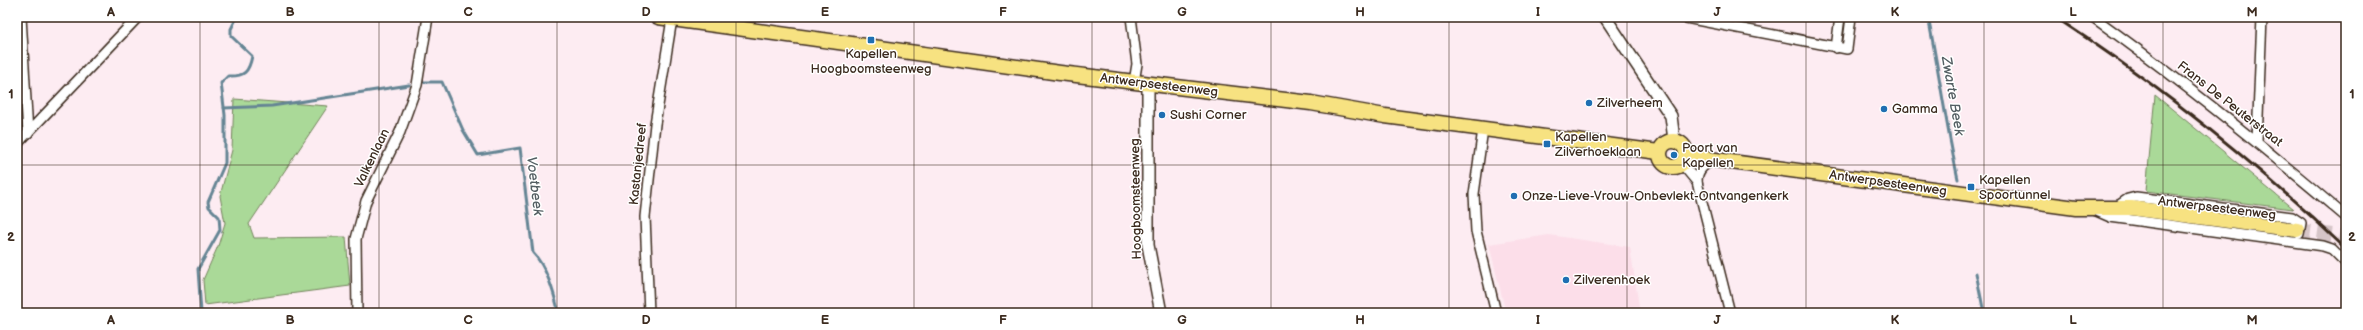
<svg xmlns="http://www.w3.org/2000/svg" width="2363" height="330" font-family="'Balsamiq Sans',sans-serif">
<rect width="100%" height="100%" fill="#fdecf2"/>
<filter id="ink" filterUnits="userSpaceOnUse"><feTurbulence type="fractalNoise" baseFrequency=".025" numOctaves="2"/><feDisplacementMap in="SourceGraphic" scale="8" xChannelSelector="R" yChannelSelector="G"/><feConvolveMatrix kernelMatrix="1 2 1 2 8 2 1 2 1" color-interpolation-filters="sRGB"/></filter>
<g filter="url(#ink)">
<polygon fill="#fcdee9" points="1549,235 1630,247 1640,313 1506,313 1489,244"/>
<g fill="#aad998" stroke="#72825b">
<polygon points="2155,95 2293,209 2146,191"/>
<polygon points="234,99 328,106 249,224 254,238 346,237 350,286 205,305 203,280 218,246 225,223 220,196 232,150"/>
</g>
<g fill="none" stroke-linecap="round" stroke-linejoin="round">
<g stroke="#658594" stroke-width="3">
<path d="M1928 17C1939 71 1946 126 1958 179"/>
<path d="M424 82H442L463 130 478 155 520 148 533 253C547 267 554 294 559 313"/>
<polyline points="224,108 272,106 409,85"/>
<polyline points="1976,273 1984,313"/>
<path d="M201 313 198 269 220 230 219 217 209 207 208 202 225 163V115L221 83 228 76C244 77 249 72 252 56L231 36V29L237 17"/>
</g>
<polyline stroke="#d6c5c8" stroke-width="14" stroke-dasharray="14 7" stroke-linecap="butt" points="2297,230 2346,237"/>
<defs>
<g id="minor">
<polyline points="21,17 28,133"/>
<polyline points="1131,17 1137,64 1134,82"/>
<polyline points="1681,17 1847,49 1851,17"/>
<path d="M2093 17C2181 80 2264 147 2346 217"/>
<polyline points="1836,48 1840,17"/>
<polyline points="1483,129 1474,194 1476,231 1496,313"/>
<polyline points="2257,141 2262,17"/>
<polyline points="17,144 138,17"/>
<path d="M1712 160C1703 166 1697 170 1697 182L1730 313"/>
<polyline points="1682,164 1697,182"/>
<polyline points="2115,208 2128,199 2136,197 2292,217 2301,223 2299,234"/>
<polyline points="2094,210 2110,217 2323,246 2332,249 2346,263"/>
<polyline points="357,313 356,239 366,201 400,132 417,85 428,17"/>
<polyline points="649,313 645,217 655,124 672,19"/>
</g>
<g id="tertiary">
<polyline points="1605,17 1671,116 1674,140"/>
<polyline points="1148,83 1148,245 1161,313"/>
</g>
<g id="primary">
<polyline points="658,17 1060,73 1311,103 1385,116 1659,152"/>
<circle cx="1673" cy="154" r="13"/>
<polyline points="1686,156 2076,208 2131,208 2297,230"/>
</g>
</defs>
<use href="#minor" stroke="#3b2a1e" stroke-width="12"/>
<use href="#tertiary" stroke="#3b2a1e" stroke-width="14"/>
<use href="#primary" stroke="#3b2a1e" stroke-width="17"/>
<use href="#minor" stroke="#fff" stroke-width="9"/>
<use href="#tertiary" stroke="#fff" stroke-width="11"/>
<use href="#primary" stroke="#f7e281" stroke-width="14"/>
<path stroke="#3b2a1e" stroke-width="3" d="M2055 17C2159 85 2256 163 2346 249"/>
</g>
</g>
<path fill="none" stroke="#3b2a1e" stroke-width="1" stroke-opacity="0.55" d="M200 17V313M379 17V313M557 17V313M736 17V313M914 17V313M1092 17V313M1271 17V313M1449 17V313M1627 17V313M1806 17V313M1984 17V313M2163 17V313M17 165H2346"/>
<g fill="#1f6fb2" stroke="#fff" stroke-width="1.5">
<rect x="867" y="36" width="8" height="8" rx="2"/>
<circle cx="1589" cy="103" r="4"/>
<circle cx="1884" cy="109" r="4"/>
<circle cx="1162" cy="115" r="4"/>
<rect x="1543" y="140" width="8" height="8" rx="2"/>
<circle cx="1674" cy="155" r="4"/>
<rect x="1967" y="183" width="8" height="8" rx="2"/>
<circle cx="1514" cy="196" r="4"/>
<circle cx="1566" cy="280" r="4"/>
</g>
<g text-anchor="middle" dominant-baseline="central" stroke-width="3" stroke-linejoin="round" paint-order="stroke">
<g font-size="13" fill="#3b2a1e" stroke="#fff" text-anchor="start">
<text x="871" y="54" text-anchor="middle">Kapellen<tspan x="871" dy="15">Hoogboomsteenweg</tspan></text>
<text x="1597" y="103">Zilverheem</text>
<text x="1892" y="109">Gamma</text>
<text x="1170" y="115">Sushi Corner</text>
<text x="1555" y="137">Kapellen<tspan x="1555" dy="15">Zilverhoeklaan</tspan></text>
<text x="1682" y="148">Poort van<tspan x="1682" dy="15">Kapellen</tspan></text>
<text x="1979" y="180">Kapellen<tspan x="1979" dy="15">Spoortunnel</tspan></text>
<text x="1522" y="196">Onze-Lieve-Vrouw-Onbevlekt-Ontvangenkerk</text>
<text x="1574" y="280">Zilverenhoek</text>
</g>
<g font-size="13" fill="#3b2a1e" stroke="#fff">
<text transform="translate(1159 85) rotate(7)">Antwerpsesteenweg</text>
<text transform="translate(2230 104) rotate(38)">Frans De Peuterstraat</text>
<text transform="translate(372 158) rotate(-64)">Valkenlaan</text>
<text transform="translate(638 164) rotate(-84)">Kastanjedreef</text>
<text transform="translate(1888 183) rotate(8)">Antwerpsesteenweg</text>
<text transform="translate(1136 199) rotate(-91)">Hoogboomsteenweg</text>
<text transform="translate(2217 208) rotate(7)">Antwerpsesteenweg</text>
</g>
<g font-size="14" font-style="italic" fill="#545f63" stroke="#fff">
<text transform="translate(1953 96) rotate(80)">Zwarte Beek</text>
<text transform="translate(535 186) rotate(83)">Voetbeek</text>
</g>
</g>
<rect width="2363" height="330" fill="none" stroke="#fff" stroke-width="44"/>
<rect x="22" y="22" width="2319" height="286" fill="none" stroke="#3b2a1e" stroke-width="1.5"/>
<g font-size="13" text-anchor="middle" font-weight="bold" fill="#3b2a1e">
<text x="111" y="16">A</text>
<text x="290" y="16">B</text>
<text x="468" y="16">C</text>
<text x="646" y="16">D</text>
<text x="825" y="16">E</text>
<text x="1003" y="16">F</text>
<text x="1182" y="16">G</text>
<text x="1360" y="16">H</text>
<text x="1538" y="16">I</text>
<text x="1717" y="16">J</text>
<text x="1895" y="16">K</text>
<text x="2073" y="16">L</text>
<text x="2252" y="16">M</text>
<text x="11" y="98">1</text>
<text x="2352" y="98">1</text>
<text x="11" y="241">2</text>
<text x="2352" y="241">2</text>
<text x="111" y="324">A</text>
<text x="290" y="324">B</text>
<text x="468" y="324">C</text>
<text x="646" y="324">D</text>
<text x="825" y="324">E</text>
<text x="1003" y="324">F</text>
<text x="1182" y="324">G</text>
<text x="1360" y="324">H</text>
<text x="1538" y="324">I</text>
<text x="1717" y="324">J</text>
<text x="1895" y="324">K</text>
<text x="2073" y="324">L</text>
<text x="2252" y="324">M</text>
</g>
</svg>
